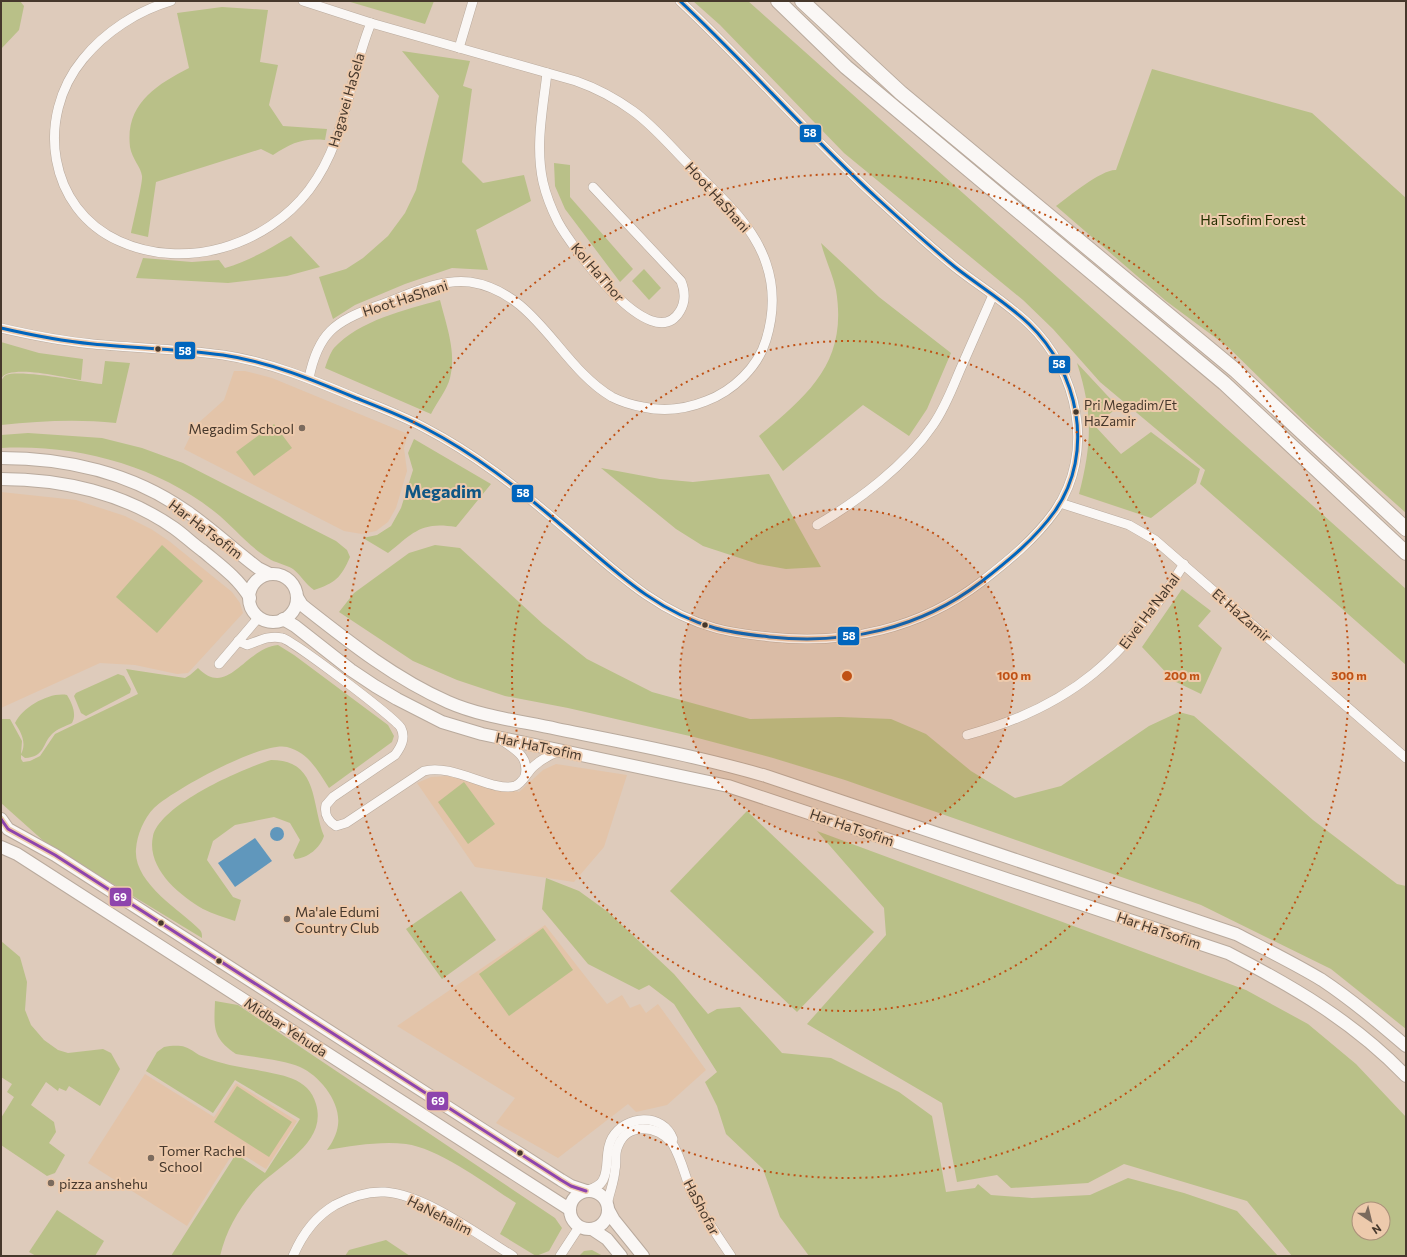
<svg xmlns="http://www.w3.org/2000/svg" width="1407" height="1257" font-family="Commissioner,sans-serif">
<rect width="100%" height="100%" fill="#decbbb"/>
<g fill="#e3c4a9">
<polygon points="234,371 245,371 272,378 408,434 404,448 407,471 396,508 388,522 376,531 362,534 344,531 184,449 195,426 224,400"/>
<polygon points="1,492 76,500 125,516 151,529 169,541 232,592 240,603 243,613 188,673 177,674 135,665 100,663 1,708"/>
<polygon points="556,764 627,775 604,847 574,882 475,867 417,783 431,777 447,776 519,792 543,770"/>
<polygon points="545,925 607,1004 622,995 630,1008 640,1004 646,1013 658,1004 706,1070 667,1105 636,1112 628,1104 558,1158 496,1123 515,1098 397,1026"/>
<polygon points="145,1074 214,1117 236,1083 297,1121 266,1169 235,1150 187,1226 88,1163"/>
</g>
<g fill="#b9c088" fill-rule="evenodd">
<polygon points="3,1 20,1 24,6 19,30 1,49 1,4"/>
<polygon points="347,1 434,1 425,24"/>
<polygon points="693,1 748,1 1406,589 1406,665 1200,484 1205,470 1100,382 1053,329 1023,300 844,153 720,25"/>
<path d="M222 7 268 10 260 62 278 65 269 105 283 126 327 129 325 140C302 138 292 143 273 155L261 149 156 182 148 237 131 233C133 223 143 182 142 176 141 167 132 159 130 147 125 104 156 85 189 68L177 13Z"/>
<polygon points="402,51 470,61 463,86 472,89 462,162 483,183 524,175 531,201 476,230 488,270 452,268 405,284 355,305 333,319 319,277 346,269 363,258 388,236 405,213 416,190 439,96"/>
<path d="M1152 69 1312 113 1406 198V513L1309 426 1228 347 1166 301 1056 206C1068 197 1102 169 1116 170Z"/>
<polygon points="554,163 570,165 570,197 633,269 620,282 565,209 555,186"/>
<path d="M291 236 320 267 287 276 228 283 136 278 143 258 192 262 219 260 225 268C249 261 269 249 291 236Z"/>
<path d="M821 243 879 297 951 353 927 409 909 436 863 405 783 471 759 436C809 394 848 362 836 290 833 275 825 259 821 243Z"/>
<polygon points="644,269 661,288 649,300 632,281"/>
<path d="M440 300C446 324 457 353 450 378 447 390 437 402 431 414L325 368C327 362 330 353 334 348 360 320 405 310 440 300Z"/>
<path d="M1 342 39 353 83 359 81 380C66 378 8 363 1 379Z"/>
<path d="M105 361 130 363 116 423C77 419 40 421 1 425V382C2 379 3 377 6 375 21 369 83 382 102 384Z"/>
<path d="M1077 363 1118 407 1095 426 1121 454 1151 432 1200 469 1196 483 1151 518 1079 494C1092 443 1093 413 1077 363Z"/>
<polygon points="274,424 292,448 254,476 236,452"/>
<path d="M28 433 102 438 142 448 183 463 336 541 347 550 350 557C341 578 335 583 314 590 305 584 301 575 293 569 285 564 275 563 268 558 248 546 233 526 215 512 156 465 76 444 1 448V435Z"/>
<path d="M414 439 491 484 456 527C421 521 413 533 388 553L363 538 377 535 391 526 401 508 413 470 408 453Z"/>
<polygon points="601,468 660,479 693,482 769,474 821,567 786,569 758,564 703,546 676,529"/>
<polygon points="162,545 203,581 157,633 116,597"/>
<polygon points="435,545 460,548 543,624 587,659 652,692 750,719 840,717 891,719 926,734 971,771 1015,798 1061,786 1149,726 1179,712 1194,716 1313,820 1397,884 1406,886 1406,1029 1331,969 1201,905 845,780 773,758 694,737 568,708 505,696 457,680 413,661 339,612 354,593 409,553"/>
<polygon points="1182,589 1211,611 1198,626 1222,648 1201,694 1174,681 1142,647"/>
<path d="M278 645 294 655 388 725 394 736 392 742 329 788C318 771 308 752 287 747 262 741 173 790 154 808 144 818 137 835 136 849 133 883 180 910 200 930 202 932 202 935 202 938L47 844 1 803V719H10L22 741 21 754C27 743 21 732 15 723 23 707 49 692 67 695 72 703 77 714 72 723 66 726 57 729 52 734 42 744 45 757 25 758L21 755V759L23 762 30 761 40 756 55 734 138 694 126 669 185 678 190 675 198 668C228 699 245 648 278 645Z"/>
<polygon points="118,674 124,676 131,689 130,693 86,716 81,713 74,696 76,693"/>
<path d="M271 760C319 760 311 804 324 836 320 848 308 858 295 859L293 855 300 840 290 823 274 817 235 825 213 841 207 860 233 897 241 900 235 921C224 917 213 914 203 909 179 895 146 868 153 836 161 804 242 769 271 760Z"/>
<polygon points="464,782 495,824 468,844 438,802"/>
<polygon points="747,811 874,932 797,1012 670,891"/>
<path d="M817 831 1246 990 1308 1024 1356 1064 1406 1117V1256H1292L1247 1201 1124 1164 1088 1183 1011 1188 997 1175 957 1182 942 1103 807 1024 886 935 884 908ZM1359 1209H1383V1233H1359Z"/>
<polygon points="546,878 579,891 608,912 674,974 708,1014 717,1009 740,1007 782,1053 831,1058 899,1092 932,1116 946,1192 975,1188 978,1184 991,1195 1032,1198 1090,1195 1128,1178 1184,1193 1237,1211 1278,1256 809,1256 780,1217 763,1169 726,1134 717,1106 705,1082 717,1072 674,1004 649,985 639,990 588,964 542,909"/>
<polygon points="461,891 496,940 442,979 406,929"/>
<polygon points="543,928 573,970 509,1016 479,974"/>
<polygon points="1,941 20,957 27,982 25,1010 31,1025 44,1040 58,1050 68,1053 103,1049 111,1053 120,1069 100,1106 69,1086 66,1091 59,1088 58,1091 46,1082 31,1105 54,1122 56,1132 49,1143 65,1155 55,1173 47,1176 1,1145 1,1118 14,1097 7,1092 12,1084 1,1077"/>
<path d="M215 1001 238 1005 555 1218 562 1228 549 1251 536 1256 500 1234 516 1203C488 1185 438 1148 406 1144 379 1141 353 1146 327 1150 332 1143 337 1134 338 1125 341 1102 320 1076 300 1067 285 1060 253 1057 236 1054 212 1038 214 1027 215 1001Z"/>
<path d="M164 1047C170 1046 179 1045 185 1047 192 1049 197 1055 204 1057 221 1064 239 1067 257 1070 280 1075 309 1077 316 1104 328 1145 276 1165 253 1192 237 1212 226 1231 220 1256H171L236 1154 265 1173 300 1119 235 1080 213 1113 146 1071 157 1052Z"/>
<polygon points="237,1086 292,1122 269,1157 214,1122"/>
<polygon points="57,1210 104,1241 95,1256 36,1256 29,1252"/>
<polygon points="386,1240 410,1256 345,1256 349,1250"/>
<polygon points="592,1250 603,1256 579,1256 584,1251"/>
</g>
<g fill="#6097bc">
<circle cx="277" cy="834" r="7"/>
<polygon points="255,838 272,861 235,887 218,863"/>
</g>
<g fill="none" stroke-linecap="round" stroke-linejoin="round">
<defs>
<g id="street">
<path d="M171 1C137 11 105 32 83 59 35 117 48 209 119 241 185 271 266 246 309 190 347 140 348 79 371 23"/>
<path d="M303 1 371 23 576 81C596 88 615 98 633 111 654 126 671 147 689 165 717 194 753 223 766 263 775 289 774 314 766 340 758 367 733 391 706 401 686 409 665 412 643 407 632 405 622 402 612 397 559 366 537 292 470 282 439 278 406 296 377 306 335 321 318 333 309 378"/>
<polyline points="459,48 473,1"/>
<path d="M547 73C543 108 535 146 543 182 546 195 552 210 558 222 570 244 652 359 680 311 686 301 685 291 681 281L593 187"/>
<path d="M1 328C31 335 62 341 93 344 136 348 180 349 223 355 270 362 313 380 356 398 379 407 403 416 425 428 475 454 518 488 561 525 609 565 653 611 715 628 733 633 752 635 770 637 846 645 920 629 981 582 1008 561 1035 539 1055 511 1096 452 1078 371 1029 324 1006 302 979 286 955 267 928 245 903 222 878 199 809 136 748 65 680 1"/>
<polyline points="1060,503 1129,525 1155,540 1406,758"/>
<path d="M817 525C858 501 906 465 933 425 945 408 952 389 960 370 971 345 982 320 993 295"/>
<path d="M238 641 247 645C259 641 269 635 282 638 292 640 397 719 401 728 406 738 401 747 395 755L333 797 326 805C324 815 328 821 336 826L346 823 424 771C453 763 493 793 515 786 523 783 527 772 534 766 542 759 551 754 560 751"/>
<polyline points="219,664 259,617"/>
<path d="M967 735C1074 706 1127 655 1184 564"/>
<path d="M500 739C514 749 530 756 525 776"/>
<path d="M588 1190C594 1188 600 1186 603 1180 610 1167 604 1152 612 1138 625 1115 663 1112 673 1139"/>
<path d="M607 1206C609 1193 614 1183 615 1170 617 1162 614 1154 618 1146 627 1122 658 1125 672 1143 681 1157 685 1176 691 1191 702 1214 717 1235 731 1256"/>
<path d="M293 1256C302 1235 316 1216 335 1205 350 1197 368 1191 385 1192 426 1195 478 1235 513 1256"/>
<polyline points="560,1256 579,1227"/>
</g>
<g id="secondary">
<path d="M1 458C66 458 132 473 186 511 211 528 234 550 258 568L270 574"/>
<path d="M1 479C62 479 124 493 174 528 184 535 193 544 203 551 221 566 238 578 250 598"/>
<circle cx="273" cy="598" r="24"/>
<path d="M297 597 302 605C349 642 394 678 448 702 482 717 521 721 557 729 627 743 697 756 766 776L1236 934C1265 949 1294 963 1322 980 1352 1000 1379 1023 1406 1046"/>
<path d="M283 619 295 626 351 670 375 686 397 699 442 722 482 734 728 786 1228 953C1294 987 1354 1022 1406 1076"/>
<polyline points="1,819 8,829 55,855 561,1180 571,1186 586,1191"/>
<polyline points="1,847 17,854 569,1209"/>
<circle cx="589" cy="1210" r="19"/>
<polyline points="608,1209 614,1220 643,1256"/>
<polyline points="592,1229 607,1239 621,1256"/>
</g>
<g id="primary">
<polyline points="778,1 846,67 1224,383 1406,553"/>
<polyline points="802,1 901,93 1235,370 1406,529"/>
</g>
</defs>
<use href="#street" stroke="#b9aa9d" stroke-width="10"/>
<use href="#secondary" stroke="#b9aa9d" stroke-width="14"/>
<use href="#primary" stroke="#b9aa9d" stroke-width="16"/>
<use href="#street" stroke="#faf7f5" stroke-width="9"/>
<use href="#secondary" stroke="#faf7f5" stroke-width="12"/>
<use href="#primary" stroke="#faf7f5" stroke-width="14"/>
<defs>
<path id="bus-1" d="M1 328C31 335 62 341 93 344 136 348 180 349 223 355 270 362 313 380 356 398 379 407 403 416 425 428 475 454 518 488 561 525 609 565 653 611 715 628 733 633 752 635 770 637 846 645 920 629 981 582 1008 561 1035 539 1055 511 1096 452 1078 371 1029 324 1006 302 979 286 955 267 928 245 903 222 878 199 809 136 748 65 680 1"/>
<polyline id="bus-2" points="1,819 8,829 55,855 561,1180 571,1186 586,1191"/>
</defs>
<use href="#bus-1" stroke="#edcaac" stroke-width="6"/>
<use href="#bus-2" stroke="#edcaac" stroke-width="6"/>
<use href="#bus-1" stroke="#0065bd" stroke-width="3"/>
<use href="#bus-2" stroke="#8e44ad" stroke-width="3"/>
</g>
<circle cx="847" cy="676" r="167" fill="#c05114" fill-opacity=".12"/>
<g fill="none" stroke="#c05114" stroke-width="2" stroke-dasharray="2 4">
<circle cx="847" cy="676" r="167"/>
<circle cx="847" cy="676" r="335"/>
<circle cx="847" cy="676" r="502"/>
</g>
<g fill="#46382c" stroke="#edcaac" stroke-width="1.5">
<circle cx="158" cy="349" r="3.5"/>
<circle cx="1076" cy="412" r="3.5"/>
<circle cx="705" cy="625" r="3.5"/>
<circle cx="161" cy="923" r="3.5"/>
<circle cx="219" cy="961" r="3.5"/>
<circle cx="520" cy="1153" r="3.5"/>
</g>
<g fill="#7b6b5e" stroke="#edcaac" stroke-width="1.5">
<circle cx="302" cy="428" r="4"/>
<circle cx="287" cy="919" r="4"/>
<circle cx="151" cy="1158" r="4"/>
<circle cx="51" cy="1183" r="4"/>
</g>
<g text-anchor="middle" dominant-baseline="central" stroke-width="4" stroke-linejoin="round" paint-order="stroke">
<g font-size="13" fill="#46382c" stroke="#edcaac" text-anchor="start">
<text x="1084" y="405">Pri Megadim/Et<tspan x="1084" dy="16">HaZamir</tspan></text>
</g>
<g font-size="14" fill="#46382c" stroke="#edcaac">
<text transform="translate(346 100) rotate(-74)">Hagavei HaSela</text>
<text transform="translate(718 197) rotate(48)">Hoot HaShani</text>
<text transform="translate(598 272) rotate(49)">Kol HaThor</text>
<text transform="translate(405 298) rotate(-18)">Hoot HaShani</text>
<text transform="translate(206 529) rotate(37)">Har HaTsofim</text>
<text transform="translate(1149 611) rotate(-53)">Eivei Ha'Nahal</text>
<text transform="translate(1242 615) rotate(41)">Et HaZamir</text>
<text transform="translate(539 746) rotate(12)">Har HaTsofim</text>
<text transform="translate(852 827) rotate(19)">Har HaTsofim</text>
<text transform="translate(1159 930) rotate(19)">Har HaTsofim</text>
<text transform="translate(286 1027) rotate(33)">Midbar Yehuda</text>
<text transform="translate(702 1207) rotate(62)">HaShofar</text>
<text transform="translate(440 1215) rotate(27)">HaNehalim</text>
</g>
<g font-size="14" fill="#243000" stroke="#edcaac">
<text x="1253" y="219">HaTsofim Forest</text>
</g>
<g font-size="14" fill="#46382c" stroke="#edcaac" text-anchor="start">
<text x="294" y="428" text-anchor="end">Megadim School</text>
<text x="295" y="911">Ma'ale Edumi<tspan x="295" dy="16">Country Club</tspan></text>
<text x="159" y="1150">Tomer Rachel<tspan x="159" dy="16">School</tspan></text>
<text x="59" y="1183">pizza anshehu</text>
</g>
<g font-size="18" font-weight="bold" fill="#0f5684" stroke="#edcaac">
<text x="443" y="491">Megadim</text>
</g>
</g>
<circle cx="847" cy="676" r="6" fill="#c05114" stroke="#edcaac" stroke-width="2"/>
<g font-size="12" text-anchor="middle" font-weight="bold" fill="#c05114" stroke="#edcaac" stroke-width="4" stroke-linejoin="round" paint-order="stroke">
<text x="1014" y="680">100 m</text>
<text x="1182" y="680">200 m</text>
<text x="1349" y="680">300 m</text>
</g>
<g stroke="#edcaac" stroke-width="1.5">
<rect x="799" y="124" width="23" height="19" rx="4" fill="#0065bd"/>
<rect x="174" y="341" width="22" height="19" rx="4" fill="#0065bd"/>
<rect x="1048" y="355" width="23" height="19" rx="4" fill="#0065bd"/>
<rect x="511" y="484" width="23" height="19" rx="4" fill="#0065bd"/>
<rect x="837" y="626" width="23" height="20" rx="4" fill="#0065bd"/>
<rect x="109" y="887" width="23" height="20" rx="4" fill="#8e44ad"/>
<rect x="426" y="1091" width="23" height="20" rx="4" fill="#8e44ad"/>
</g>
<g font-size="11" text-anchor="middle" font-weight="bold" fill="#fff">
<text x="810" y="137">58</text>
<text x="185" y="355">58</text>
<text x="1059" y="368">58</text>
<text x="523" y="497">58</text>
<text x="849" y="640">58</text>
<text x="120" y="901">69</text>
<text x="438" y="1105">69</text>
</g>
<rect width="1407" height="1257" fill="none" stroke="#46382c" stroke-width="4"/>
<g transform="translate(1371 1221) rotate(145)"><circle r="19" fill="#edcaac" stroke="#aa9079"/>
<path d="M0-3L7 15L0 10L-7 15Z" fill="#7b6b5e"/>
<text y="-6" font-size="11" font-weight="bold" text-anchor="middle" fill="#46382c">N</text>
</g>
</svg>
